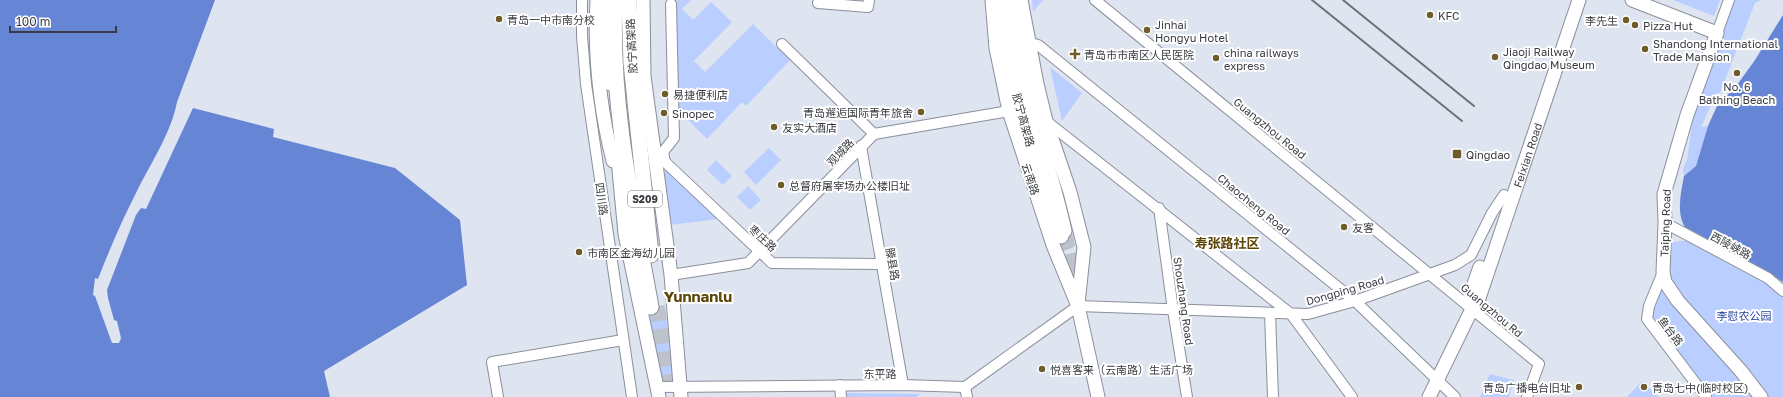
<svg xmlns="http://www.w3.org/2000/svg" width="1783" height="397" font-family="'Golos Text','Noto Sans SC',sans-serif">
<rect width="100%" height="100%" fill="#dee4f0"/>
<g fill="#bacfff">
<polygon points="677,0 691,0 682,9 693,20 711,2 732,22 694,61 705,72 753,24 790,60 746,106 742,102 707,139 678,110 676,5"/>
<polygon points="1032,0 1043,0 1033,12"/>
<polygon points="1673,0 1720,0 1714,16"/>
<polygon points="1735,0 1762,0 1755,3 1720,93 1716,94 1701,127 1708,126 1696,166 1684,176 1683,169 1687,160 1694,109"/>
<polygon points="1050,67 1082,93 1062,121"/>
<polygon points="769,148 781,160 756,185 744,172"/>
<polygon points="716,160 732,176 723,185 707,170"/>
<polygon points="668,171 719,219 670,225 663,172"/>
<polygon points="748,186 761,200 750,210 737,197"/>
<polygon points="1690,240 1765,282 1783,296 1783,397 1711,397 1651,316 1663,286 1664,243"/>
<polygon points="665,307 673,373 662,376 654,341 650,332 646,310"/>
<polygon points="1490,374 1514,380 1509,397 1480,397"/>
<polygon points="1642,381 1659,397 1627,397"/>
<polygon points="846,393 920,394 917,397 846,397"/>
</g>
<g fill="#6785d5">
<path d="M0 0H215L177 102C171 133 152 161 138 189 123 218 110 248 98 279L95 278 93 295 95 296 112 343H119L121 338 117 321 114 320 108 298 107 290 136 215 141 208 146 209 193 108 274 129 273 137 395 168 460 220 467 285 324 371 330 397H0Z"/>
<path d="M1783 15V282L1765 270 1685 227C1676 213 1681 192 1684 176L1696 166 1708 126 1717 106 1737 85 1755 60Z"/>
</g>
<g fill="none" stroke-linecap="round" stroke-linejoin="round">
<polyline stroke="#bdc2cd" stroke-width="13" stroke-dasharray="13 6" stroke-linecap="butt" points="1066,235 1077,283"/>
<g stroke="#bdc2cd" stroke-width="15" stroke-dasharray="15 8" stroke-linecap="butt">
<polyline points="1061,236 1081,296"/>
<polyline points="657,306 670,397"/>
</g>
<defs>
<g id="minor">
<polyline points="582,0 582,36 586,84 632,397"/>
<polyline points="1095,0 1539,364 1527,397"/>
<polyline points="818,3 868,7 869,0"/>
<polyline points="1717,33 1729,0"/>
<polyline points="1027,42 1038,45 1355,301 1455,397"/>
<polyline points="782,44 874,134"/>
<polyline points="1046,121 1291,314 1352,397"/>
<polyline points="861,146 903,385"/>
<polyline points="665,162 663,152 674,138 671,4"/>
<polyline points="655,163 665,162 772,263 881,264"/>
<polyline points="1159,208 1173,310 1187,397"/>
<polyline points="1665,223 1768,278 1783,291"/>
<polyline points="1663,272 1649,306 1647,319 1706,397"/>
<polyline points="671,275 748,263 874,134 1009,111"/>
<polyline points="1270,313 1273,397"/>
<polyline points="840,385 841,397"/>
<polyline points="657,387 903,385 965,387 1078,306 1308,314 1355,301 1455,265 1471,255 1492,213 1504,195"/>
<polyline points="965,387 967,397"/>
<polyline points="498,397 492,362 623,340"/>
</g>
<g id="major">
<path d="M597 0C594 54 600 109 613 161"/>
<polyline points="606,0 606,47 610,84"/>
<polyline points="643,0 644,76 671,275 681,397"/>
<polyline points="992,0 996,48 1009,111 1053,245 1078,306 1098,397"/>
<path d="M1010 0C1015 32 1020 64 1028 96 1040 141 1055 185 1065 231"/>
<polyline points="1021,0 1037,84 1046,121 1070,192 1084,247 1078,304"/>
<polyline points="1632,0 1717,33 1687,115 1664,194 1665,223 1663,272 1665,282 1678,301 1741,371 1761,397"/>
<polyline points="617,149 625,234 659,397"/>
<polyline points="1472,309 1470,295 1480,267"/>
<path id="s1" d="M1429 397 1472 309 1478 301 1579 0"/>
</g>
<g id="highway">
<path d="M615 0C610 103 633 207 651 307"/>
<polyline points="629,0 631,63 651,255"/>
<path d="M1000 0C1010 82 1034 159 1061 236"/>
</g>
</defs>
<use href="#minor" stroke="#8a8f9b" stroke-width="12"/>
<use href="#major" stroke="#8a8f9b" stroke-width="15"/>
<use href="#highway" stroke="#8a8f9b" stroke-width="17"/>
<use href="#minor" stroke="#fff" stroke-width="10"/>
<use href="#major" stroke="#fff" stroke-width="13"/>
<use href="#highway" stroke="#fff" stroke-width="15"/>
<g stroke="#6d7077" stroke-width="2">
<polyline points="1312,0 1462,121"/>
<polyline points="1343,0 1474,106"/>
</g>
</g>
<g fill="#705c2b" stroke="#fff" stroke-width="1.5">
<circle cx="1430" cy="15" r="4"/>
<circle cx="499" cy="19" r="4"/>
<circle cx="1626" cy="20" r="4"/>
<circle cx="1635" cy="25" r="4"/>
<circle cx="1147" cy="30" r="4"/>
<circle cx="1645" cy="49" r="4"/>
<path d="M1073 48h4v4h4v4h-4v4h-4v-4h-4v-4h4z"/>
<circle cx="1495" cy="57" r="4"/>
<circle cx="1216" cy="58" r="4"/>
<circle cx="1737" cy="73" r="4"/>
<circle cx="665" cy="94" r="4"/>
<circle cx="921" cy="112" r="4"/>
<circle cx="664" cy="113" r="4"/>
<circle cx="774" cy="127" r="4"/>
<rect x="1452" y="149" width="10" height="10" rx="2"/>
<circle cx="781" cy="185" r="4"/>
<circle cx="1344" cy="227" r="4"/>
<circle cx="579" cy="252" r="4"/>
<circle cx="1042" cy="369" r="4"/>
<circle cx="1579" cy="387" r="4"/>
<circle cx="1644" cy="387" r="4"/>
</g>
<g text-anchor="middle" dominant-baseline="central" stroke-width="4" stroke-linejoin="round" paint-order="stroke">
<rect fill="#fff" stroke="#747679" stroke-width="1" x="628" y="191" width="34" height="16" rx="3"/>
<g font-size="10" font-weight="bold" fill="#393b40">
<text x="645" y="199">S209</text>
</g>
<g font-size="11" fill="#393b40" stroke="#fff" text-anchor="start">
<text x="1438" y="15">KFC</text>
<text x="507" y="19">青岛一中市南分校</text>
<text x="1618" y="20" text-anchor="end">李先生</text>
<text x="1155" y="24">Jinhai<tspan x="1155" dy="13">Hongyu Hotel</tspan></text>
<text x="1643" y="25">Pizza Hut</text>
<text x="1653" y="43">Shandong International<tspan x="1653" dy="13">Trade Mansion</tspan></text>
<text x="1503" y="51">Jiaoji Railway<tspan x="1503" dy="13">Qingdao Museum</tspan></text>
<text x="1224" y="52">china railways<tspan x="1224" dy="13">express</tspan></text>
<text x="1084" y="54">青岛市市南区人民医院</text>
<text x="1737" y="86" text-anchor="middle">No. 6<tspan x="1737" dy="13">Bathing Beach</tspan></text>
<text x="673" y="94">易捷便利店</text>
<text x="913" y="112" text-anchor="end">青岛邂逅国际青年旅舍</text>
<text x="672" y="113">Sinopec</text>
<text x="782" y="127">友实大酒店</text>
<text x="1466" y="154">Qingdao</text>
<text x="789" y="185">总督府屠宰场办公楼旧址</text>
<text x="1352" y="227">友客</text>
<text x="587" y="252">市南区金海幼儿园</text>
<text x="1050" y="369">悦喜客来（云南路）生活广场</text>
<text x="1571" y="387" text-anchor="end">青岛广播电台旧址</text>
<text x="1652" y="387">青岛七中(临时校区)</text>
</g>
<g font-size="11" fill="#393b40" stroke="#fff">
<text transform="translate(631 46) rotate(-93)">胶宁高架路</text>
<text transform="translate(1024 120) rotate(75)">胶宁高架路</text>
<text transform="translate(1270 128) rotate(39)">Guangzhou Road</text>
<text transform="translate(840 152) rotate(-46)">观城路</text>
<text stroke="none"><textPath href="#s1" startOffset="262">Feixian Road</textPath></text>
<text transform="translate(1031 179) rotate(72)">云南路</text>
<text transform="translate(602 199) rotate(82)">四川路</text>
<text transform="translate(1254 204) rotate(39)">Chaocheng Road</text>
<text transform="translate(1665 223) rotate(-88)">Taiping Road</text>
<text transform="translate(763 238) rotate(43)">枣庄路</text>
<text transform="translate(1731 245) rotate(28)">西陵峡路</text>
<text transform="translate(893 264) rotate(80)">滕县路</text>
<text transform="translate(1345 290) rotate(-16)">Dongping Road</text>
<text transform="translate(1184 301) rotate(82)">Shouzhang Road</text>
<text transform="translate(1492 310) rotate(40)">Guangzhou Rd</text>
<text transform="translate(1671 331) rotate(53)">鱼台路</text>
<text x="880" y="373">东平路</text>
</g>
<g font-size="11" fill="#2944a3" stroke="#fff">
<text x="1744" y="315">李慰农公园</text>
</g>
<g font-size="13" font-weight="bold" fill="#5c4607" stroke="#fff">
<text x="1227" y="243">寿张路社区</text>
</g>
<g font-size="15" font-weight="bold" fill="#5c4607" stroke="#fff">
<text x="698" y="296">Yunnanlu</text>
</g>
</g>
<path d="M10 26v6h106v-6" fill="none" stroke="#393b40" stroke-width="2"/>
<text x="16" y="26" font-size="12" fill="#393b40" stroke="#ffffff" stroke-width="3" paint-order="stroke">100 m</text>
</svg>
